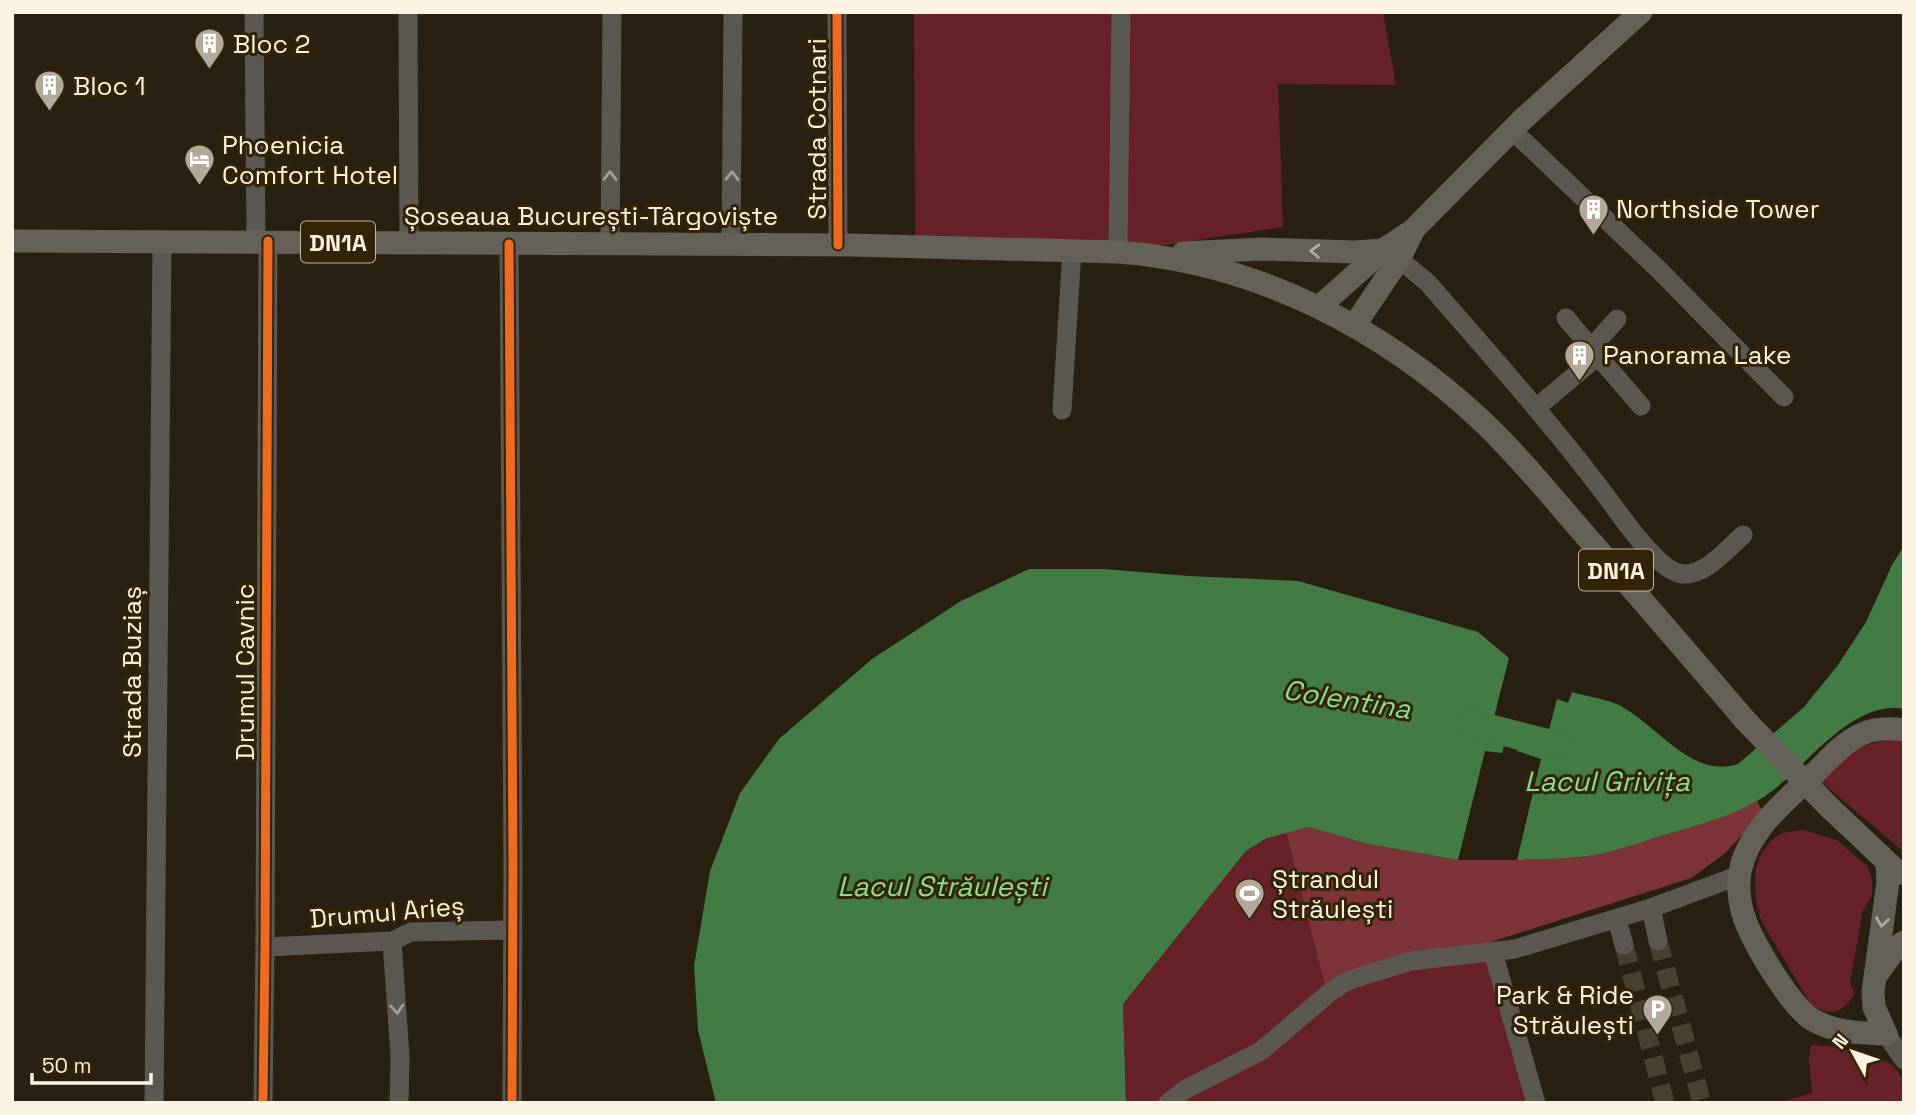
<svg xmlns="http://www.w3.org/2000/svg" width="1916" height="1115" font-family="'Space Grotesk',sans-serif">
<rect width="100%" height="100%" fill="#292011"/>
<g fill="#662228">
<polygon points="914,12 1383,12 1396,85 1278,84 1283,227 1118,252 915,246"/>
<path d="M1892 739H1904V852L1819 780C1846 754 1853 746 1892 739Z"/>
<path d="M1803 830 1837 840 1867 866 1872 879V896L1863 910 1850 983 1855 993C1843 1013 1832 1017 1811 1005L1762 922C1752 895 1749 855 1777 836 1784 831 1795 831 1803 830Z"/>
<polygon points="1286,831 1326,990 1345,982 1493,952 1536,1103 1126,1103 1123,1004 1246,851 1267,838"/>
<path d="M1811 1045C1840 1048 1890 1047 1903 1081 1905 1087 1904 1096 1904 1103H1777L1812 1093 1809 1059Z"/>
</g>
<polygon fill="#7c3439" points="1757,801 1763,813 1724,854 1691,878 1466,950 1326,990 1286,831 1308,827 1368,844 1458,860 1517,860 1584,857 1695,826"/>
<g fill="#427b44">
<path d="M1904 546V709C1848 699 1802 775 1759 800 1730 817 1695 826 1664 835 1637 843 1609 854 1581 857 1560 859 1538 859 1517 860L1541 759 1517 751 1524 725 1548 733 1557 699 1568 703 1572 692C1585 696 1601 698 1614 703 1654 719 1689 780 1738 764L1804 707 1838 665 1866 622 1892 565Z"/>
<polygon points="1029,569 1103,569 1189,576 1298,581 1478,632 1509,658 1493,721 1510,727 1502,753 1485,751 1458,860 1368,844 1308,827 1267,838 1246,851 1123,1004 1126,1103 716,1103 698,1030 694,966 710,871 740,793 779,739 872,659 961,601"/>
</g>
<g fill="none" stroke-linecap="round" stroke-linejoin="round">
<polyline stroke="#427b44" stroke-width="28" points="1473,724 1559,746"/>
<g stroke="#494030" stroke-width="19" stroke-dasharray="19 10" stroke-linecap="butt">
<polyline points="1658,941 1702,1103"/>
<polyline points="1624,945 1665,1103"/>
</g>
<g stroke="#5b5852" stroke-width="19">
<polyline points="254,12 256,241"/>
<polyline points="408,12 409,243"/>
<polyline points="837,12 838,245"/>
<polyline points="1512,130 1659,270 1784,397"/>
<polyline points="509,244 513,865 512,1103"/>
<polyline points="610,244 612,12"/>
<polyline points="731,244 733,12"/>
<polyline points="1118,252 1121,12"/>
<path d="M1399 259 1428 283C1492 357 1557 429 1615 508 1628 526 1660 571 1682 574 1705 576 1727 549 1743 535"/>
<polyline points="1566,318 1598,356"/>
<polyline points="1591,348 1617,319"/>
<polyline points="1536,408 1598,356 1641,406"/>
<polyline points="1062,410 1072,250"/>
<polyline points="1651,908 1658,941"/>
<polyline points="1617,919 1624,945"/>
<polyline points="392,941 400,1056 399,1103"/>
<polyline points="265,947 392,941 411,932 512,930"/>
<polyline points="1493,952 1536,1103"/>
<polyline points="1886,1034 1904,1060"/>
<polyline points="154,1103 162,242"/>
<polyline points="263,1103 265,947 268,241"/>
<polyline points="1168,1103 1186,1089 1261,1051 1329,993 1345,982 1362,976 1411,961 1515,949 1651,908 1740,875"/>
</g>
<g stroke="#646158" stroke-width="23">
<path d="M12 241 851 245 1118 252C1255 262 1383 328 1482 421 1519 456 1552 497 1585 535 1639 596 1692 658 1745 720"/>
<polyline points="1183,253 1261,249 1355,252 1383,250"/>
<polyline points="1319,307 1383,250 1413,230 1522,120 1641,12"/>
<polyline points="1354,326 1399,259 1413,231"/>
<polyline points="1830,808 1899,873"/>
<polyline points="1878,973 1896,948 1904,942"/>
<path d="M1886 1034C1861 1033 1836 1033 1813 1020 1792 1008 1757 949 1747 925 1740 909 1737 889 1740 872 1748 829 1787 800 1817 771 1830 758 1844 742 1862 734 1875 728 1890 728 1904 730"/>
<polyline points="1886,1034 1874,1007 1873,992 1888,882 1887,864"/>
</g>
<polyline stroke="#646158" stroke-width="23" points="1745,720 1830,808"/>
<defs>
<g id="cycleway">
<polyline points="837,12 838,245"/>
<polyline points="509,244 513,865 512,1103"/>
<polyline points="263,1103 265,947 268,241"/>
</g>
</defs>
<use href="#cycleway" stroke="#332407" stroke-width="13"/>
<use href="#cycleway" stroke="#ed6a23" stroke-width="9"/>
</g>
<defs><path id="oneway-chevron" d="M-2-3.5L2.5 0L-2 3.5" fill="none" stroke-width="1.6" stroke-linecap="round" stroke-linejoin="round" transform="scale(1.75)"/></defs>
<g stroke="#a49e93">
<use href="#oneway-chevron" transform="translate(610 176) rotate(-89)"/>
<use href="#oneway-chevron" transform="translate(732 176) rotate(-89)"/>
<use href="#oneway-chevron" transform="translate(397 1009) rotate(86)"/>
</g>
<g stroke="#b0aa9e">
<use href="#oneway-chevron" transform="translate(1315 251) rotate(-178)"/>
<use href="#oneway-chevron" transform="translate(1882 922) rotate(98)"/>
</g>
<defs>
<symbol id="building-pin" viewBox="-11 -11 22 30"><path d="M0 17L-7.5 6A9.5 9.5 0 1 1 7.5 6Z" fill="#b3a99a" stroke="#332407"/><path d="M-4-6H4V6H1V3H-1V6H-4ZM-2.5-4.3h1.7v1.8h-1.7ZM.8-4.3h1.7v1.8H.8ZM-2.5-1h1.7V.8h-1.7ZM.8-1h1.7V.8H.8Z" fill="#fff"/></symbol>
<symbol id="hotel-pin" viewBox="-11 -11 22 30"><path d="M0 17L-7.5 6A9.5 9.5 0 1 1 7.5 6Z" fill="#b3a99a" stroke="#332407"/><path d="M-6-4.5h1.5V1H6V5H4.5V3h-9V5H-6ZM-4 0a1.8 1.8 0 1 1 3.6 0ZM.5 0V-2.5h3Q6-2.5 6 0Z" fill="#fff"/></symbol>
<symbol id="stadium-pin" viewBox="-11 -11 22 30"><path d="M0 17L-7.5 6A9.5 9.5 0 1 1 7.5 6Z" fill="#b3a99a" stroke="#332407"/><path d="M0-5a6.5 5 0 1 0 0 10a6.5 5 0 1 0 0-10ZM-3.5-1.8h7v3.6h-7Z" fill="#fff"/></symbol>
<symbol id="parking-pin" viewBox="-11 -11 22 30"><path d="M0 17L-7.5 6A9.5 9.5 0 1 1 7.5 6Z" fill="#b3a99a" stroke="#332407"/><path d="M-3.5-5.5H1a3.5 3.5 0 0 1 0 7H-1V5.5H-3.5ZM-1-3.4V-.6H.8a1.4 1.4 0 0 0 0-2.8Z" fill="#fff"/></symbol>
</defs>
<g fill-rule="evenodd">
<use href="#building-pin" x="192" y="26" width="35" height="47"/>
<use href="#building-pin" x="32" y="68" width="35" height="47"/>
<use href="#hotel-pin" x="182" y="142" width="35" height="47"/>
<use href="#building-pin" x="1576" y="192" width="35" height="47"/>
<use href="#building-pin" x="1562" y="338" width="35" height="47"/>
<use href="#stadium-pin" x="1232" y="876" width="35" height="47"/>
<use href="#parking-pin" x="1640" y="992" width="35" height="47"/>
</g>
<g text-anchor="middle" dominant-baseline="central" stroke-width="6" stroke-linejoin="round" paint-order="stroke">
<g fill="#332407" stroke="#c0b5a1" stroke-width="2">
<rect x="301" y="221.5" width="74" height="41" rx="5"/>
<rect x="1579" y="549.5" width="74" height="41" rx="5"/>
</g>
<g font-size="24" font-weight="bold" fill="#fdf3e3">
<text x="338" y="242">DN1A</text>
<text x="1616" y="570">DN1A</text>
</g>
<g font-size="26" fill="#fdf3e3" stroke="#332407" text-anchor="start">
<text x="233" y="44">Bloc 2</text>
<text x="73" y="86">Bloc 1</text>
<text x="222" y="145">Phoenicia<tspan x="222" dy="30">Comfort Hotel</tspan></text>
<text x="1616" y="209">Northside Tower</text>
<text x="1603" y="355">Panorama Lake</text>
<text x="1272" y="879">Ștrandul<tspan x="1272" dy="30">Străulești</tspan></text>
<text x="1634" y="995" text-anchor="end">Park &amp; Ride<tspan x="1634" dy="30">Străulești</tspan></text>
</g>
<g font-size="26" fill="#fdf3e3" stroke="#332407">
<text transform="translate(817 129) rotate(-90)">Strada Cotnari</text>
<text x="591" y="216">Șoseaua București-Târgoviște</text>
<text transform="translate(132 672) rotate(-90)">Strada Buziaș</text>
<text transform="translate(245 672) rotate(-90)">Drumul Cavnic</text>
<text transform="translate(387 912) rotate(-5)">Drumul Arieș</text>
</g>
<g font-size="28" font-style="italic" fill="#87de8c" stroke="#332407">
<text transform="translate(1347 699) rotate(9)">Colentina</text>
<text x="1607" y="781">Lacul Grivița</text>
<text x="942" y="886">Lacul Străulești</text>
</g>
</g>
<rect width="1916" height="1115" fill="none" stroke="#fdf3e3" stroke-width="28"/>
<g transform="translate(1853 1052) rotate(310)" stroke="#332407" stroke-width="5" paint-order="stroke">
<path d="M0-5L12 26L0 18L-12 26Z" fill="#fdf3e3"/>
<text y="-10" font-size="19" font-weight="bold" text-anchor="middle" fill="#fdf3e3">N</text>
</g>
<path d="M32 1073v10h119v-10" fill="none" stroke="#fdf3e3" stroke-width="3.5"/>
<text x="42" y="1073" font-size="21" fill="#fdf3e3" stroke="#332407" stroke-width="5" paint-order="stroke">50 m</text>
</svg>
